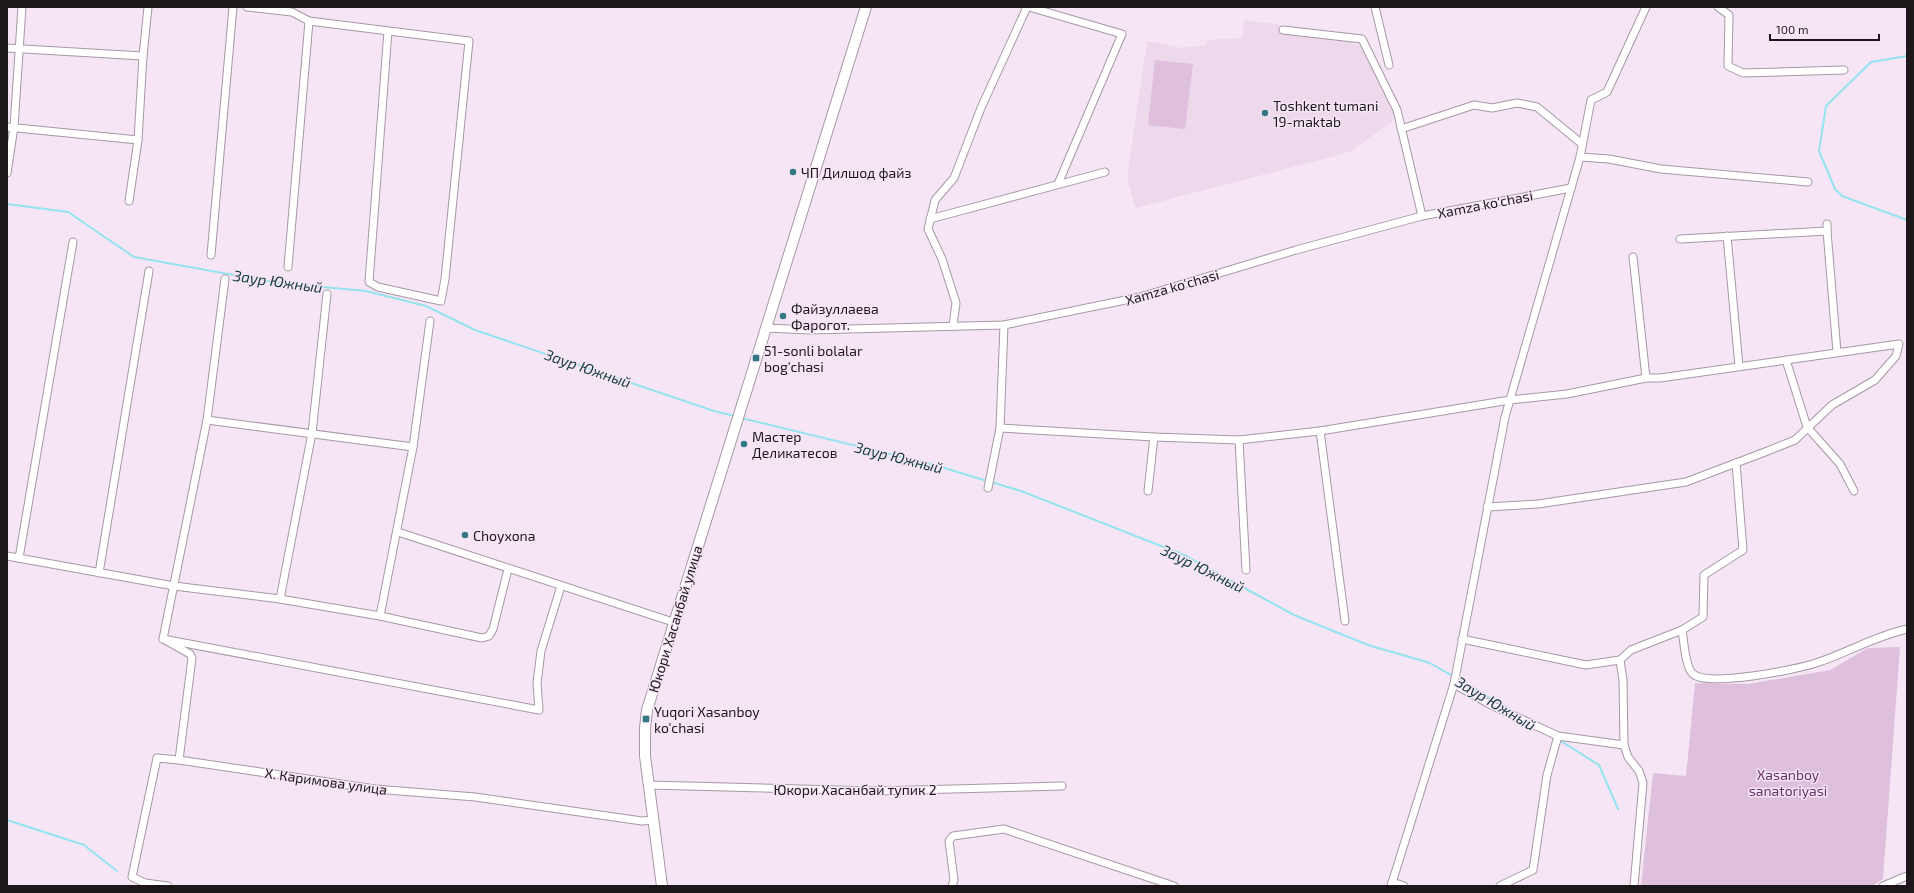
<svg xmlns="http://www.w3.org/2000/svg" width="1914" height="893" font-family="'Exo 2',sans-serif">
<rect width="100%" height="100%" fill="#f6e6f5"/>
<polygon fill="#edd8ec" points="1244,20 1353,35 1352,44 1360,45 1394,110 1392,122 1351,151 1339,155 1135,208 1127,177 1147,41 1182,48 1206,45 1207,40 1242,38"/>
<g fill="#dec0dd">
<polygon points="1155,60 1193,64 1185,129 1148,125"/>
<polygon points="1900,647 1883,879 1872,886 1641,886 1653,773 1686,776 1695,683 1748,684 1830,670 1868,648"/>
</g>
<g fill="none" stroke-linecap="round" stroke-linejoin="round">
<g stroke="#94e3ee" stroke-width="2">
<polyline points="1907,56 1871,62 1826,106 1819,151 1835,189 1842,196 1907,220"/>
<polyline points="7,204 68,212 134,257 278,283 366,291 426,306 475,330 714,411 735,416"/>
<polyline points="741,418 931,464 987,481"/>
<polyline points="991,482 1021,491 1184,555 1294,615 1368,645 1430,663 1513,711"/>
<polyline points="1559,740 1599,765 1618,809"/>
<polyline points="7,820 84,845 117,871"/>
</g>
<defs>
<g id="street">
<polyline points="247,7 292,12 309,21 469,41 445,279 441,301 378,287 369,282 388,31"/>
<polyline points="1029,7 1122,34 1058,184"/>
<polyline points="1375,7 1389,65"/>
<polyline points="1718,7 1729,15 1728,66 1743,73 1844,70"/>
<polyline points="1283,30 1362,39 1397,110 1422,216"/>
<polyline points="7,48 143,56"/>
<polyline points="7,127 138,140"/>
<polyline points="1401,129 1474,105 1492,108 1517,103 1537,107 1582,144"/>
<polyline points="1580,157 1609,159 1661,169 1808,182"/>
<polyline points="7,173 14,127 22,7"/>
<polyline points="129,201 138,140 143,56 148,7"/>
<polyline points="930,219 1105,172"/>
<polyline points="1827,231 1837,352"/>
<polyline points="1727,236 1739,366"/>
<polyline points="1680,239 1827,231 1827,224"/>
<polyline points="211,255 233,7"/>
<polyline points="1633,257 1646,378"/>
<polyline points="288,267 309,21"/>
<polyline points="225,279 207,420 163,639 539,710 537,683 541,651 561,586"/>
<polyline points="953,326 956,303 942,259 928,229 935,200 954,178 981,108 1027,7"/>
<polyline points="766,328 810,330 1004,325 1140,297 1296,250 1422,216 1571,188"/>
<polyline points="1786,360 1807,427 1840,464 1854,491"/>
<polyline points="207,420 413,447"/>
<polyline points="1000,428 1154,437 1239,440 1320,431 1510,400 1567,394 1646,378 1660,378 1899,344 1896,356 1875,380 1832,405 1795,440 1765,452 1686,482 1538,504 1487,507"/>
<polyline points="1320,431 1345,621"/>
<polyline points="1239,440 1246,570"/>
<polyline points="988,488 1000,428 1004,325"/>
<polyline points="1148,491 1154,437"/>
<polyline points="398,532 673,622"/>
<polyline points="7,556 174,586 280,599 380,616 482,638 489,636 493,629 508,569"/>
<polyline points="19,558 73,242"/>
<polyline points="99,573 149,271"/>
<polyline points="280,599 312,433 327,294"/>
<polyline points="380,616 413,447 430,321"/>
<path d="M1682 630C1684 641 1685 667 1693 674 1708 687 1795 670 1816 663 1847 653 1875 636 1907 629"/>
<polyline points="1462,639 1586,665 1620,660 1631,650 1682,630 1703,617 1704,575 1743,550 1736,463"/>
<polyline points="165,640 190,654 192,658 179,760"/>
<polyline points="1620,660 1623,680 1624,745 1628,757 1639,771 1643,783 1634,886"/>
<polyline points="1454,684 1491,705 1558,736 1624,745"/>
<polyline points="649,785 877,791 1062,786"/>
<polyline points="1392,882 1404,886"/>
<polyline points="168,886 145,883 132,877 157,758 179,760 375,789 475,797 642,821 653,820"/>
<polyline points="952,886 954,880 949,841 953,836 1004,829 1174,886"/>
<polyline points="1391,886 1454,684 1505,417 1580,157 1591,100 1607,92 1646,7"/>
<polyline points="1500,886 1533,870 1547,775 1558,736"/>
<polyline points="1883,886 1907,876"/>
</g>
<polyline id="secondary" points="662,886 645,756 645,728 647,710 866,7"/>
</defs>
<use href="#street" stroke="#a698a5" stroke-width="9"/>
<use href="#secondary" stroke="#a698a5" stroke-width="12"/>
<use href="#street" stroke="#fff" stroke-width="7"/>
<use href="#secondary" stroke="#fff" stroke-width="10"/>
</g>
<g fill="#327a83" stroke="#f6e6f5" stroke-width="1.5">
<circle cx="1265" cy="113" r="4"/>
<circle cx="793" cy="172" r="4"/>
<circle cx="783" cy="316" r="4"/>
<rect x="752" y="354" width="8" height="8" rx="2"/>
<circle cx="744" cy="444" r="4"/>
<circle cx="465" cy="535" r="4"/>
<rect x="642" y="715" width="8" height="8" rx="2"/>
</g>
<g text-anchor="middle" dominant-baseline="central" stroke-width="3" stroke-linejoin="round" paint-order="stroke">
<g font-size="14" fill="#1d171c" stroke="#f6e6f5" text-anchor="start">
<text x="1273" y="105">Toshkent tumani<tspan x="1273" dy="16">19-maktab</tspan></text>
<text x="801" y="172">ЧП Дилшод файз</text>
<text x="791" y="308">Файзуллаева<tspan x="791" dy="16">Фарогот.</tspan></text>
<text x="764" y="350">51-sonli bolalar<tspan x="764" dy="16">bog'chasi</tspan></text>
<text x="752" y="436">Мастер<tspan x="752" dy="16">Деликатесов</tspan></text>
<text x="473" y="535">Choyxona</text>
<text x="654" y="711">Yuqori Xasanboy<tspan x="654" dy="16">ko'chasi</tspan></text>
</g>
<g font-size="14" fill="#1d171c" stroke="#f6e6f5">
<text transform="translate(1485 204) rotate(-11)">Xamza ko'chasi</text>
<text transform="translate(1172 287) rotate(-16)">Xamza ko'chasi</text>
<text transform="translate(675 619) rotate(-73)">Юкори Хасанбай улица</text>
<text transform="translate(326 781) rotate(8)">Х. Каримова улица</text>
<text x="855" y="789">Юкори Хасанбай тупик 2</text>
</g>
<g font-size="14" fill="#683268" stroke="#f6e6f5">
<text x="1788" y="774">Xasanboy<tspan x="1788" dy="16">sanatoriyasi</tspan></text>
</g>
<g font-size="15" font-style="italic" fill="#153b40" stroke="#f6e6f5">
<text transform="translate(278 281) rotate(8)">Заур Южный</text>
<text transform="translate(588 368) rotate(19)">Заур Южный</text>
<text transform="translate(899 457) rotate(14)">Заур Южный</text>
<text transform="translate(1203 568) rotate(26)">Заур Южный</text>
<text transform="translate(1496 703) rotate(31)">Заур Южный</text>
</g>
</g>
<rect width="1914" height="893" fill="none" stroke="#1d171c" stroke-width="16"/>
<path d="M1770 34v6h109v-6" fill="none" stroke="#1d171c" stroke-width="2"/>
<text x="1776" y="34" font-size="12" fill="#1d171c" stroke="#f6e6f5" stroke-width="3" paint-order="stroke">100 m</text>
</svg>
